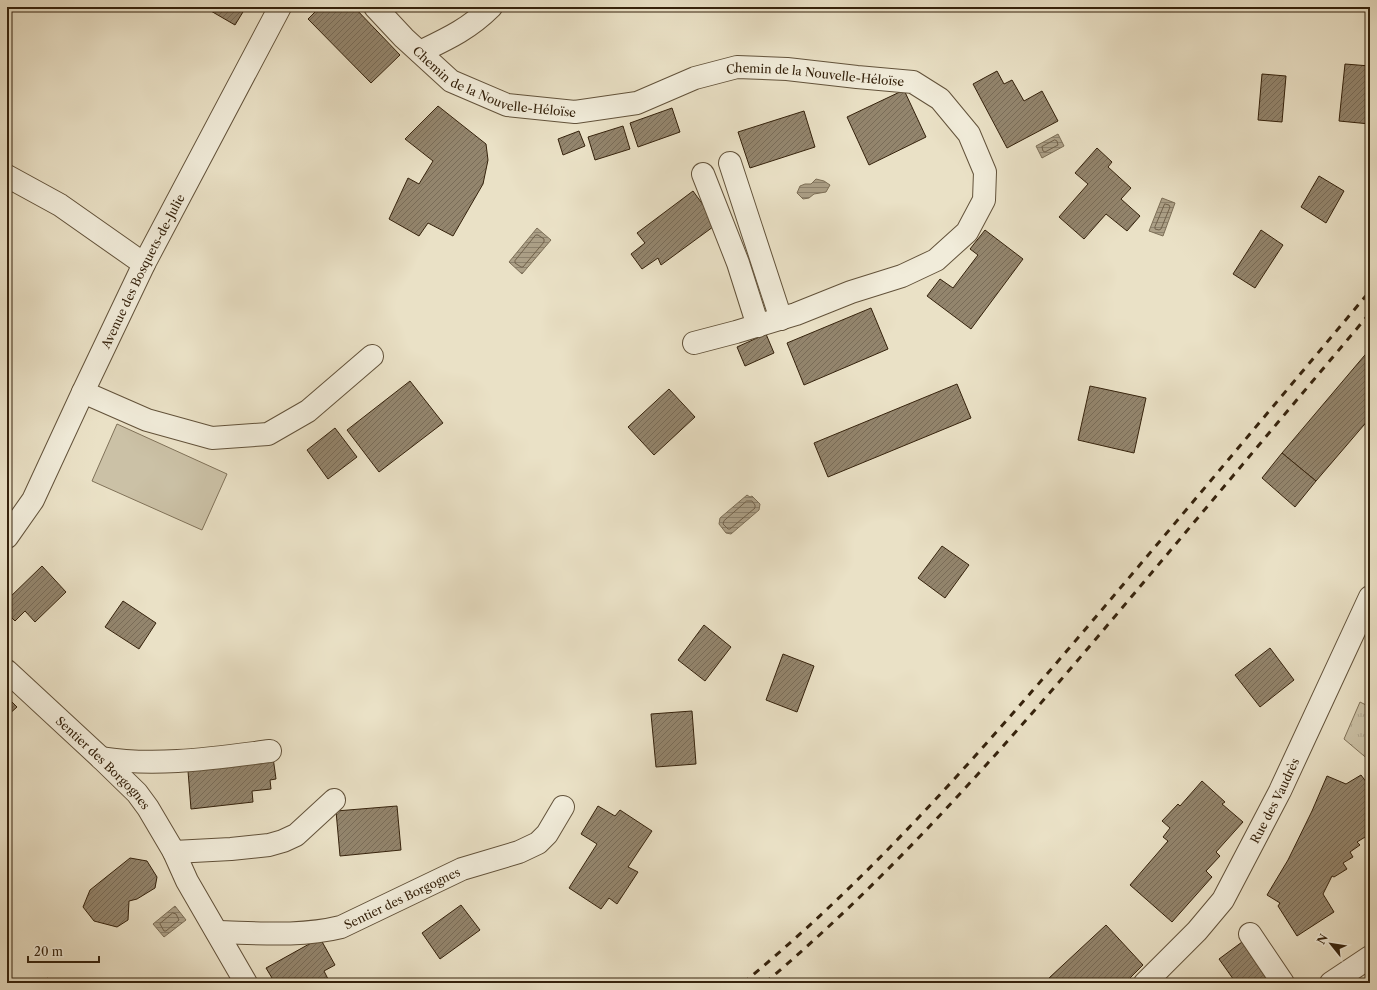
<svg xmlns="http://www.w3.org/2000/svg" width="1377" height="990" font-family="'Libre Caslon Text',serif">
<defs>
<pattern id="grass-tufts" width="24" height="20" patternUnits="userSpaceOnUse"><rect width="24" height="20" fill="#cbc1a6"/><path d="M3 7l-1-3M5 7V3M7 7l1-3M15 17l-1-3M17 17v-4M19 17l1-3" fill="none" stroke="#afa68e"/></pattern>
<pattern id="water-rules" width="6" height="5" patternUnits="userSpaceOnUse"><rect width="6" height="5" fill="#aca087"/><path d="M0 2.5h6" fill="none" stroke="#8d826d"/></pattern>
<pattern id="building-hatch" width="6" height="6" patternUnits="userSpaceOnUse"><rect width="6" height="6" fill="#93856d"/><path d="M-1 1l2-2M0 6l6-6M5 7l2-2" fill="none" stroke="#796c58"/></pattern>
</defs>
<rect width="100%" height="100%" fill="#eae1c6"/>
<filter id="stains"><feTurbulence type="fractalNoise" baseFrequency=".005" numOctaves="4"/><feColorMatrix values="0 0 0 0 .2 0 0 0 0 .09 0 0 0 0 .02 0 0 0 .5 -.17"/></filter>
<radialGradient id="worn" r=".72"><stop offset=".6" stop-color="#630" stop-opacity="0"/><stop offset="1" stop-color="#630" stop-opacity=".3"/></radialGradient>
<polygon fill="url(#grass-tufts)" stroke="#807259" points="1360,702 1370,707 1370,761 1344,739"/>
<polygon fill="#cbc1a6" stroke="#807259" points="117,424 227,474 202,530 92,481"/>
<g fill="url(#water-rules)" stroke="#7c6e56">
<polygon points="1058,134 1064,146 1042,158 1036,146"/>
<polygon points="816,179 824,181 830,185 826,192 814,194 809,198 803,199 797,193 800,186 805,184 811,184"/>
<polygon points="1162,198 1175,203 1163,236 1149,231"/>
<polygon points="537,228 551,240 522,274 509,262"/>
<polygon points="747,495 750,497 752,496 760,504 759,510 731,534 726,533 719,524 720,518"/>
<polygon points="175,906 186,920 164,937 153,924"/>
</g>
<g fill="none" stroke-linecap="round" stroke-linejoin="round">
<g stroke="#70614a" stroke-width="1">
<polygon points="1055,140 1057,141 1058,145 1045,152 1043,151 1042,147"/>
<polygon points="1165,204 1169,205 1170,207 1161,229 1159,230 1155,229 1155,227"/>
<polygon points="536,235 538,235 544,239 544,242 523,267 521,267 515,263 515,261"/>
<polygon points="747,501 752,501 755,505 755,508 730,529 728,529 723,524 724,521"/>
<polygon points="173,913 176,914 179,920 166,931 164,931 160,924"/>
</g>
</g>
<g fill="url(#building-hatch)" stroke="#35220c">
<polygon points="204,7 246,7 235,25"/>
<polygon points="320,7 354,7 400,55 371,83 308,19"/>
<polygon points="1345,64 1370,66 1370,124 1339,121"/>
<polygon points="997,71 1004,84 1012,80 1024,101 1042,91 1058,121 1007,148 973,84"/>
<polygon points="1262,74 1286,76 1282,122 1258,120"/>
<polygon points="904,90 926,137 869,165 847,117"/>
<polygon points="438,106 486,144 488,160 483,184 453,236 428,223 419,236 389,219 408,178 419,184 433,161 405,139"/>
<polygon points="672,108 680,132 638,147 630,123"/>
<polygon points="804,111 815,147 750,168 738,132"/>
<polygon points="623,126 630,149 595,160 588,137"/>
<polygon points="579,131 585,146 563,155 558,139"/>
<polygon points="1097,148 1112,162 1108,167 1131,188 1121,199 1140,216 1127,231 1106,214 1084,239 1059,217 1088,184 1075,173"/>
<polygon points="1319,176 1344,191 1326,223 1301,207"/>
<polygon points="693,191 717,224 661,265 658,258 642,269 631,254 645,243 637,233"/>
<polygon points="985,230 1023,259 971,329 927,296 940,279 953,288 978,255 970,249"/>
<polygon points="1261,230 1283,245 1255,288 1233,274"/>
<polygon points="871,308 888,349 804,385 787,343"/>
<polygon points="766,334 774,353 745,366 737,347"/>
<polygon points="1370,349 1370,418 1316,481 1282,453"/>
<polygon points="410,381 443,423 379,472 347,430"/>
<polygon points="957,384 971,418 828,477 814,443"/>
<polygon points="1090,386 1146,398 1134,453 1078,440"/>
<polygon points="669,389 695,417 654,455 628,427"/>
<polygon points="335,428 357,457 328,479 307,450"/>
<polygon points="1282,453 1316,481 1295,507 1262,478"/>
<polygon points="942,546 969,565 945,598 918,578"/>
<polygon points="42,566 66,592 35,622 25,611 15,621 7,613 7,600"/>
<polygon points="123,601 156,623 139,649 105,627"/>
<polygon points="704,625 731,647 705,681 678,660"/>
<polygon points="1270,648 1294,680 1260,707 1235,675"/>
<polygon points="783,654 814,666 797,712 766,700"/>
<polygon points="7,697 17,707 7,716"/>
<polygon points="692,711 696,764 656,767 651,714"/>
<polygon points="273,757 276,779 270,780 271,789 252,791 253,802 191,809 188,771"/>
<polygon points="1361,775 1370,787 1367,790 1370,795 1370,834 1357,842 1360,845 1350,852 1353,857 1343,863 1347,869 1334,877 1332,876 1323,894 1334,912 1297,936 1278,906 1280,903 1267,895 1288,860 1312,811 1327,776 1346,784"/>
<polygon points="1202,781 1225,802 1222,804 1243,822 1216,852 1220,856 1206,871 1212,877 1172,922 1130,885 1168,841 1163,837 1170,828 1162,821 1178,804 1180,806"/>
<polygon points="397,806 401,850 340,856 336,811"/>
<polygon points="598,806 615,816 620,810 652,831 628,867 638,872 617,904 609,898 601,909 569,888 597,844 581,834"/>
<polygon points="130,858 147,861 157,877 155,888 137,899 129,901 128,920 117,927 94,921 83,907 90,890"/>
<polygon points="461,905 480,930 440,959 422,933"/>
<polygon points="1106,925 1143,965 1125,983 1054,983 1049,978"/>
<polygon points="320,938 335,965 324,971 329,981 326,983 275,983 266,968"/>
<polygon points="1242,942 1271,983 1236,983 1219,959"/>
<polygon points="47,978 55,983 43,983"/>
</g>
<g fill="none" stroke-linecap="round" stroke-linejoin="round">
<defs>
<g id="minor">
<path id="s1" d="M375 7 404 38 451 81 507 105 575 112 637 103 695 78 737 67 787 69 857 77 913 82 940 99 969 134 985 172 984 200 967 232 936 260 902 276 851 292 796 314 736 332 694 343"/>
<path d="M420 52C447 39 469 29 491 7"/>
<polyline points="730,163 781,319"/>
<polyline points="703,174 738,263 758,326"/>
<polyline points="7,176 60,205 144,264"/>
<polyline points="83,392 147,420 212,438 268,434 308,411 372,356"/>
<path id="s2" d="M7 537 33 500 83 392 144 264 280 7"/>
<path id="s3" d="M7 671 101 758 137 793 148 808 174 852 187 881 246 983"/>
<path d="M101 758C157 767 214 758 270 751"/>
<polyline points="174,852 231,849 269,845 283,841 296,835 334,800"/>
<path id="s4" d="M217 932C258 933 301 937 341 927L462 869 519 852 538 843 547 834 563 807"/>
<polyline points="1250,934 1283,983"/>
<path id="s5" d="M1145 983 1197 931 1223 900 1280 791 1370 597"/>
<polyline points="1331,983 1370,957"/>
</g>
</defs>
<use href="#minor" stroke="#62523a" stroke-width="24"/>
<use href="#minor" stroke="#f1ecda" stroke-width="22"/>
<g stroke="#35220c" stroke-width="3" stroke-dasharray="7 7" stroke-linecap="butt">
<path d="M743 983C870 879 977 756 1083 632 1179 519 1274 405 1370 291"/>
<path d="M765 983C887 880 992 761 1095 640 1187 531 1278 422 1370 313"/>
</g>
</g>
<g text-anchor="middle" dominant-baseline="central" stroke-width="4" stroke-linejoin="round" paint-order="stroke">
<g font-size="12" fill="#35220c" stroke="#f1ecda">
<text stroke="none"><textPath href="#s1" startOffset="147">Chemin de la Nouvelle-Héloïse</textPath></text>
<text stroke="none"><textPath href="#s1" startOffset="483">Chemin de la Nouvelle-Héloïse</textPath></text>
<text stroke="none"><textPath href="#s2" startOffset="299">Avenue des Bosquets-de-Julie</textPath></text>
<text stroke="none"><textPath href="#s3" startOffset="133">Sentier des Borgognes</textPath></text>
<text stroke="none"><textPath href="#s5" startOffset="226">Rue des Vaudrès</textPath></text>
<text stroke="none"><textPath href="#s4" startOffset="192">Sentier des Borgognes</textPath></text>
</g>
</g>
<rect width="1377" height="990" fill="none" stroke="#eae1c6" stroke-width="24"/>
<rect x="8" y="8" width="1361" height="974" fill="none" stroke="#35220c" stroke-width="2"/>
<rect x="12" y="12" width="1353" height="966" fill="none" stroke="#35220c"/>
<g transform="translate(1331 944) rotate(300)" stroke="#f1ecda" stroke-width="3" paint-order="stroke">
<path d="M0-3L7 15L0 10L-7 15Z" fill="#35220c"/>
<text y="-6" font-size="11" font-weight="bold" text-anchor="middle" fill="#35220c">N</text>
</g>
<path d="M28 956v6h71v-6" fill="none" stroke="#35220c" stroke-width="2"/>
<text x="34" y="956" font-size="12" fill="#35220c" stroke="#f1ecda" stroke-width="3" paint-order="stroke">20 m</text>
<rect width="100%" height="100%" filter="url(#stains)"/>
<rect width="100%" height="100%" fill="url(#worn)"/>
</svg>
